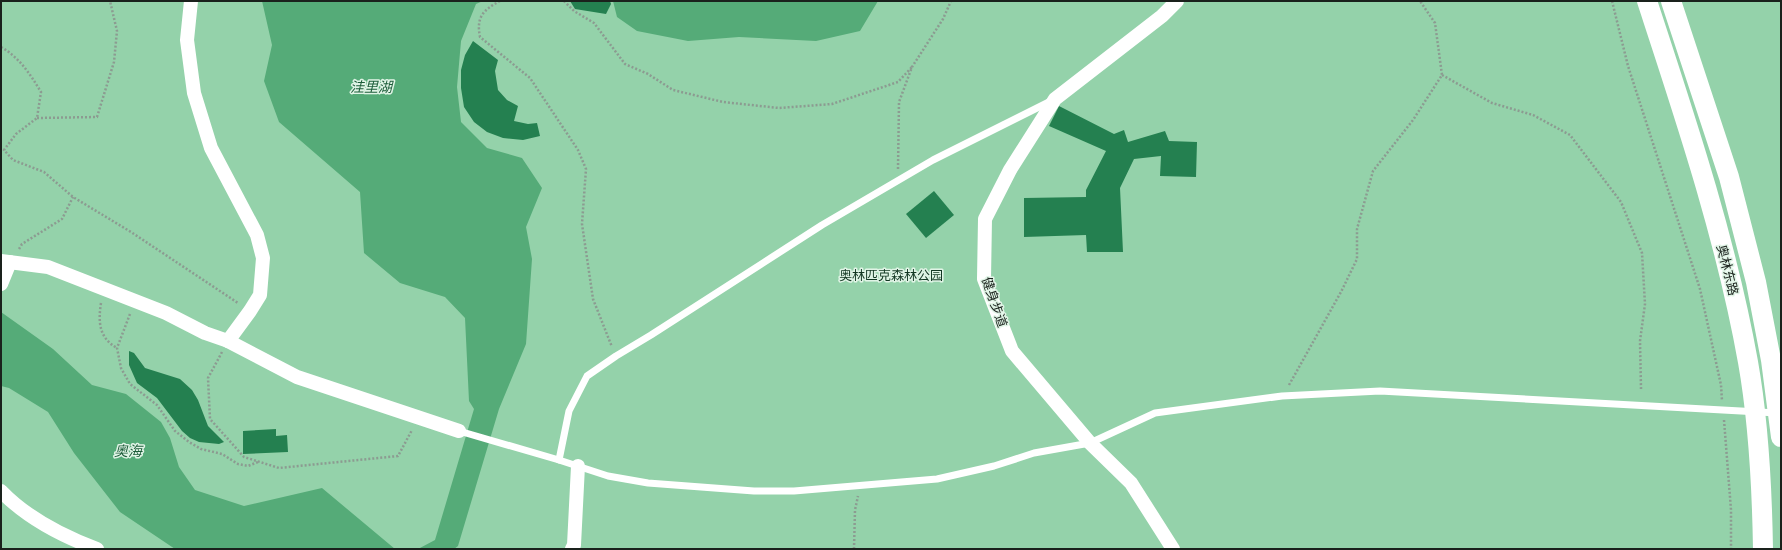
<svg xmlns="http://www.w3.org/2000/svg" width="1782" height="550" font-family="Quicksand,'Noto Sans SC',sans-serif">
<rect width="100%" height="100%" fill="#e0f4e6"/>
<rect fill="#94d2aa" x="1" y="1" width="1780" height="548"/>
<g fill="#55ab78">
<polygon points="262,1 483,1 476,4 461,41 457,87 461,122 487,148 522,158 542,188 526,227 532,259 526,344 499,409 458,546 454,549 418,549 435,540 474,409 469,401 465,318 445,297 400,283 364,253 360,192 279,122 264,81 272,45"/>
<polygon points="613,1 878,1 860,31 816,41 739,37 688,41 637,31 617,17"/>
<polygon points="1,312 53,349 92,385 126,394 161,422 170,438 179,467 195,490 244,506 322,488 395,549 175,549 120,512 74,453 48,412 9,388 1,386"/>
</g>
<g fill="#248050">
<polygon points="570,1 610,1 611,4 606,14 575,9"/>
<polygon points="473,41 498,60 495,71 498,90 507,100 518,106 514,121 528,124 537,123 540,136 523,140 503,138 487,132 474,122 464,107 461,88 461,70 465,55"/>
<polygon points="1059,106 1114,134 1124,130 1128,142 1165,131 1169,141 1197,142 1196,177 1160,176 1161,156 1134,159 1120,188 1123,252 1087,252 1086,235 1024,237 1024,198 1086,197 1086,190 1106,151 1049,126"/>
<polygon points="934,191 954,215 926,238 906,214"/>
<polygon points="129,351 134,353 145,368 180,379 192,390 198,400 208,426 224,442 219,444 199,442 190,438 182,431 157,398 137,383 129,365"/>
<polygon points="276,429 276,436 287,435 288,452 243,454 243,431"/>
</g>
<g fill="none" stroke-linecap="round" stroke-linejoin="round">
<g stroke="#8c9b91" stroke-width="2.5" stroke-dasharray="2 2" stroke-linecap="butt">
<path d="M500 1C483 10 476 17 480 37L530 78 578 150 586 169 582 224 593 299 612 347"/>
<polyline points="564,1 574,11 594,23 625,64 648,74 673,90 723,102 779,108 832,104 898,82 912,67"/>
<polyline points="1612,1 1628,66 1700,289 1721,385 1722,401"/>
<path d="M1 47C20 58 30 74 41 92L37 118 16 134 4 150 13 160 44 172 73 197 131 232 238 303"/>
<polyline points="1442,75 1492,103 1533,115 1570,135 1621,202 1642,253 1645,304 1640,341 1641,389"/>
<polyline points="37,118 97,117 114,62 117,31 110,1"/>
<polyline points="898,169 899,102 912,67 943,19 951,1"/>
<polyline points="19,249 22,244 62,219 73,197"/>
<path d="M101 303C98 322 99 338 117 348"/>
<polyline points="130,314 117,348 121,368 130,384 157,405 175,431 189,442 201,449 222,454 238,464 248,466 258,462"/>
<polyline points="222,352 208,378 210,419 244,457 279,468 398,456 412,430"/>
<polyline points="1289,385 1341,292 1357,259 1357,229 1373,171 1413,120 1442,75 1435,23 1420,1"/>
<polyline points="1724,420 1731,510 1731,549"/>
<polyline points="854,549 855,510 858,496"/>
</g>
<g stroke="#fff" stroke-width="7">
<polyline points="459,431 559,460 569,411 587,376 616,356 651,335 822,225 933,160 1051,101"/>
<polyline points="559,460 608,476 648,483 754,491 794,491 937,479 994,466 1034,453 1090,443 1155,413 1282,396 1380,391 1777,413"/>
</g>
<g stroke="#fff" stroke-width="14">
<polyline points="191,1 187,40 194,93 211,148 257,235 263,258 260,295 250,311 228,341"/>
<polyline points="1,261 48,267 166,313 205,333 228,341 297,377 459,431"/>
<polyline points="1,284 10,262"/>
<path d="M1 491C27 518 62 536 97 549"/>
<polyline points="572,549 574,545 578,466"/>
<polyline points="1173,549 1131,483 1090,443 1012,351 984,279 985,219 1010,170 1055,99 1162,16 1177,1"/>
</g>
<g stroke="#fff" stroke-width="20">
<path d="M1647 1C1686 120 1726 239 1748 362 1759 424 1762 487 1763 549"/>
<polyline points="1671,1 1729,177 1756,282 1771,360 1781,437"/>
</g>
</g>
<g text-anchor="middle" dominant-baseline="central" stroke-width="3" stroke-linejoin="round" paint-order="stroke">
<g font-size="13" fill="#1a211c" stroke="#e0f4e6">
<text transform="translate(1728 270) rotate(76)">奥林东路</text>
<text transform="translate(995 302) rotate(71)">健身步道</text>
</g>
<g font-size="13" fill="#123722" stroke="#e0f4e6">
<text x="891" y="275">奥林匹克森林公园</text>
</g>
<g font-size="14" font-style="italic" fill="#1d5d3a" stroke="#e0f4e6">
<text x="371" y="87">洼里湖</text>
<text x="128" y="451">奥海</text>
</g>
</g>
<rect width="1782" height="550" fill="none" stroke="#1a211c" stroke-width="4"/>
</svg>
